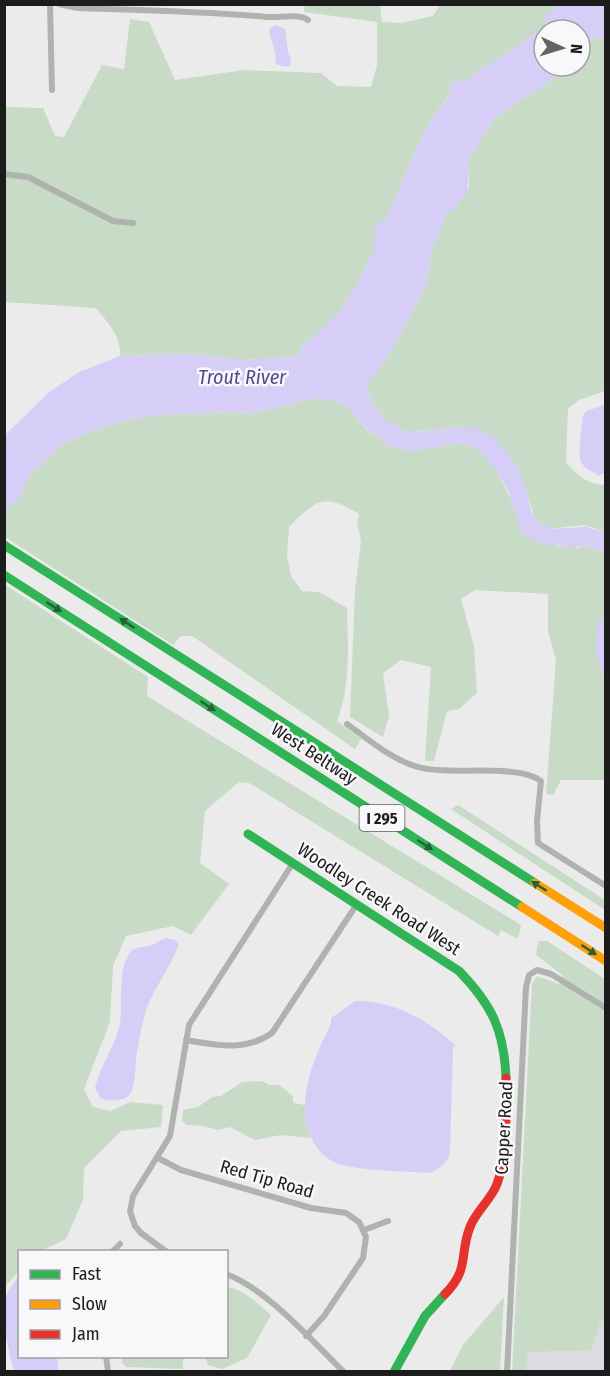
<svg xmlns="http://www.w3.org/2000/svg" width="610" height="1376" font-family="'Fira Sans Condensed',sans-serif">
<rect width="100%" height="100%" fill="#ebebec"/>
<polygon fill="#dbdbe1" points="601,1320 605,1320 605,1371 526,1372 528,1352 591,1351"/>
<g fill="#c8dbc6">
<path d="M305 5H380L382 22 401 23 433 16 440 5H560L545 16 546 24C520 49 487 62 461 86L462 77 451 85 449 95 429 123 414 154 386 220 376 252 371 255 359 282 339 312 301 348 296 357 242 360 192 354 120 356C122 337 107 322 96 308L5 302V107L43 108 55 136 64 137 102 65 124 69 130 19 149 22 175 80 244 70 321 73 337 86 371 87 377 65V22L304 12Z"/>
<path d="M605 35V391L579 400 568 409 566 462C578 476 587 484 605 485V532L585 525 548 529 535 519 526 490 456 427 428 431 427 429 416 432H408L400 429 397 423 392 426 373 406 366 385 390 353 426 286 432 248 447 213 469 188V173L467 165 471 153 475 150 491 123 516 102 542 88 566 66H580V51L593 36 602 38Z"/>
<path d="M317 398 334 401 348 407 368 431 384 440 392 447 414 451 457 443 473 446 485 456 493 469H496L515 508 519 527 530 537 557 546 574 545 576 548 585 546 605 552V613L603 616 600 668 605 679V780H561L553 795 546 794 556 660 548 631V594L475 590 461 599 474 646 477 693 459 709 447 711 434 761H425L431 667 401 660 383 673 389 716 383 737 350 717 355 591 361 541 357 523 359 514C324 492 316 500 289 527L287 556 291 576 302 591 319 592 347 608C348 644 351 686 337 721L361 739 355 749 192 636H181L173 645 5 537V510L18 499 31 473 62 445 88 432 126 420 159 415 232 412 254 413Z"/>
<polygon points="5,585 148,677 147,696 521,925 518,939 501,930 498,936 249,783 239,782 205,811 200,863 229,884 191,935 173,926 126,936 113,966 110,1022 84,1089 93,1107 110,1111 131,1102 163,1105 161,1127 121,1131 84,1168 83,1200 66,1239 41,1251 20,1252 19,1271 5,1286"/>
<polygon points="458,805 605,900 605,910 451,809"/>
<polygon points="538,941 547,941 605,979 605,1320 601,1320 591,1351 528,1352 526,1371 512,1372 532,984 537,976 559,984 563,976 536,955"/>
<polygon points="262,1081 269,1085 279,1085 293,1096 293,1103 305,1105 310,1138 281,1135 255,1140 230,1127 218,1130 203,1126 187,1125 182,1121 183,1110 198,1107 212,1097 221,1096 242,1082"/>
<path d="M227 1287C244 1289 258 1304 271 1315L247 1358 222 1369 208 1365 205 1357 226 1356Z"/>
<polygon points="504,1297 500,1371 450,1371 463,1345"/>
<polygon points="122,1357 183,1357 183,1369 126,1367 122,1363"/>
</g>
<g fill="#d7cef8">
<path d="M560 5H605V35L602 38 593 37 580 51V30H544V66H566L542 88 516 102 491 123 475 150 471 153 467 165 469 173 467 194 461 199 457 200V210L447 213 432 248 426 286 390 353 366 386 373 406 392 426 397 422 400 429 408 432 410 430 417 432 428 429 429 431C447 428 466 424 485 432 504 441 519 469 526 488 529 498 529 511 536 519 539 524 543 524 548 524L549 529 583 527 587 525 589 528 605 532V552L585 546 563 548 561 545C547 547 526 540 519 527 516 522 517 513 515 508L511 505C512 492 501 481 496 469H493L485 456 473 446 457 443 414 451 391 447 384 440 369 431 348 407 334 401 317 398 254 413 232 412 159 415 126 420 88 432 62 445 31 473 18 500 5 510V435L48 393 79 372 120 356 192 354 242 360 296 357 301 348 339 312 359 282 371 255 375 252 373 250 376 227 380 221 386 220 414 154 429 123 449 96 451 85 462 76V85C487 62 521 49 545 24V16Z"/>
<polygon points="276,25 285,29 288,52 291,58 290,66 285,67 276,64 275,52 269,32 270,28"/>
<path d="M605 405V474H601L598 476C594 471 587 471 583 465 576 457 582 427 583 416L586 411Z"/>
<path d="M605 613V679C596 660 591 631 605 613Z"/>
<path d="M166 938 176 940 179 945C170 967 156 986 147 1007 143 1020 140 1034 138 1047 135 1058 136 1084 131 1093 125 1102 110 1101 101 1099L95 1088C100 1065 116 1046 120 1023 123 1002 117 974 129 954 134 946 141 948 149 946 155 944 160 940 166 938Z"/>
<path d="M355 1001C393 1000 428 1020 455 1045L453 1049 450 1152C447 1164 441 1168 429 1173 402 1171 373 1171 346 1166 312 1159 301 1123 306 1093 309 1068 321 1045 331 1023V1018Z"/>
<path d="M19 1276 20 1356 57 1357 59 1371H14C9 1353 0 1314 6 1296 9 1289 15 1282 19 1276Z"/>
</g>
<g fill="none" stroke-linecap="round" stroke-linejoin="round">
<g stroke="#afb3ad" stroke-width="6">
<polyline points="50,4 52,90"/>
<path d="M59 4 77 8C141 10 204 11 267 17 279 18 298 13 308 20"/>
<polyline points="4,174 28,177 113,221 133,223"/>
<path d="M347 724C368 739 392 760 418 767 448 776 518 763 541 781L537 821 538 843 606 886"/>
<path d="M186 1040C216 1045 245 1052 272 1033L357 904"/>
<polyline points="158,1158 181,1170 311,1208 346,1213 359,1222 366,1237 363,1258 324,1316 306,1336"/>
<polyline points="364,1230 388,1221"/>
<polyline points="112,1252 120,1244"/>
<polyline points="167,1252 141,1233 135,1226 130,1211 133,1196 170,1136 189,1025 293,863"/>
<path d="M226 1274C267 1289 312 1341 344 1372"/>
<polyline points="106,1356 108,1372"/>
<polyline points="507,1372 526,987 529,975 537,970 551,974 606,1008"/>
</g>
<g stroke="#30b455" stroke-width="9">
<polyline points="4,545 535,883"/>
<polyline points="4,575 522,907"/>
<path d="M248 834 459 971C492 1005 504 1030 506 1078"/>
<polyline points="394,1372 425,1316 445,1294"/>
</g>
<g stroke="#ff9f0a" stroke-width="9">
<polyline points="535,883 606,928"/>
<polyline points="522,907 606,961"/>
</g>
<path stroke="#e5322d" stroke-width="9" d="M445 1294C470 1269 459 1255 470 1227 476 1211 491 1200 497 1184 508 1156 506 1108 506 1078"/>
</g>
<defs><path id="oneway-solid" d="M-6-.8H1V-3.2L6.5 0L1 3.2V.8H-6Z" transform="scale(1.5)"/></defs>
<g fill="#256036">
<use href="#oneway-solid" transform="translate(54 607) rotate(33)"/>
<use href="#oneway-solid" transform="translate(127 623) rotate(-147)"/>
<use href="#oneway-solid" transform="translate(208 706) rotate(33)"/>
<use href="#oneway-solid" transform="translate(425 845) rotate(33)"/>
<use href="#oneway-solid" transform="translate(539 886) rotate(-148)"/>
<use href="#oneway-solid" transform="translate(589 950) rotate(33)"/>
</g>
<g text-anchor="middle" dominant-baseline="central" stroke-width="5" stroke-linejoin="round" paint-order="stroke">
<rect fill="#f8f8fb" stroke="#5e5e60" stroke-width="1.5" x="359.5" y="805" width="45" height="26" rx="4.5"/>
<g font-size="16" font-weight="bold" fill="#1c1c1d">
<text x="382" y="818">I 295</text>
</g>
<g font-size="18" fill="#1c1c1d" stroke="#f8f8fb">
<text transform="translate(314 754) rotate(33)">West Beltway</text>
<text transform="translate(379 899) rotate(33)">Woodley Creek Road West</text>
<text transform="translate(504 1128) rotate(-87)">Capper Road</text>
<text transform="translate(267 1179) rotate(16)">Red Tip Road</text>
</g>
<g font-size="20" font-style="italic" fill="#5a488e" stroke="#f8f8fb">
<text x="242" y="377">Trout River</text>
</g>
</g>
<rect width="610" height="1376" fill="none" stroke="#1c1c1d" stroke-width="12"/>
<rect x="18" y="1250" width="210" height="108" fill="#f8f8fb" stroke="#a0a0a2" stroke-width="1.5"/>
<rect x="30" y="1270" width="30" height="9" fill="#30b455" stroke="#a0a0a2" stroke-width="1.5"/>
<text x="72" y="1280" font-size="18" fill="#1c1c1d">Fast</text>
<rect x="30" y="1300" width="30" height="9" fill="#ff9f0a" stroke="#a0a0a2" stroke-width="1.5"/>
<text x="72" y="1310" font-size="18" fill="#1c1c1d">Slow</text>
<rect x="30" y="1330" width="30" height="9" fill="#e5322d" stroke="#a0a0a2" stroke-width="1.5"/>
<text x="72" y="1340" font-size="18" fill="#1c1c1d">Jam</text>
<g transform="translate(562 48) rotate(94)"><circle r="28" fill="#f8f8fb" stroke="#a0a0a2" stroke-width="1.5"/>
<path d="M0-4.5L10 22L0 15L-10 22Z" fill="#646465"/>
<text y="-9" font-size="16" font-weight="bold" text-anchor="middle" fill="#1c1c1d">N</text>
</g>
</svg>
